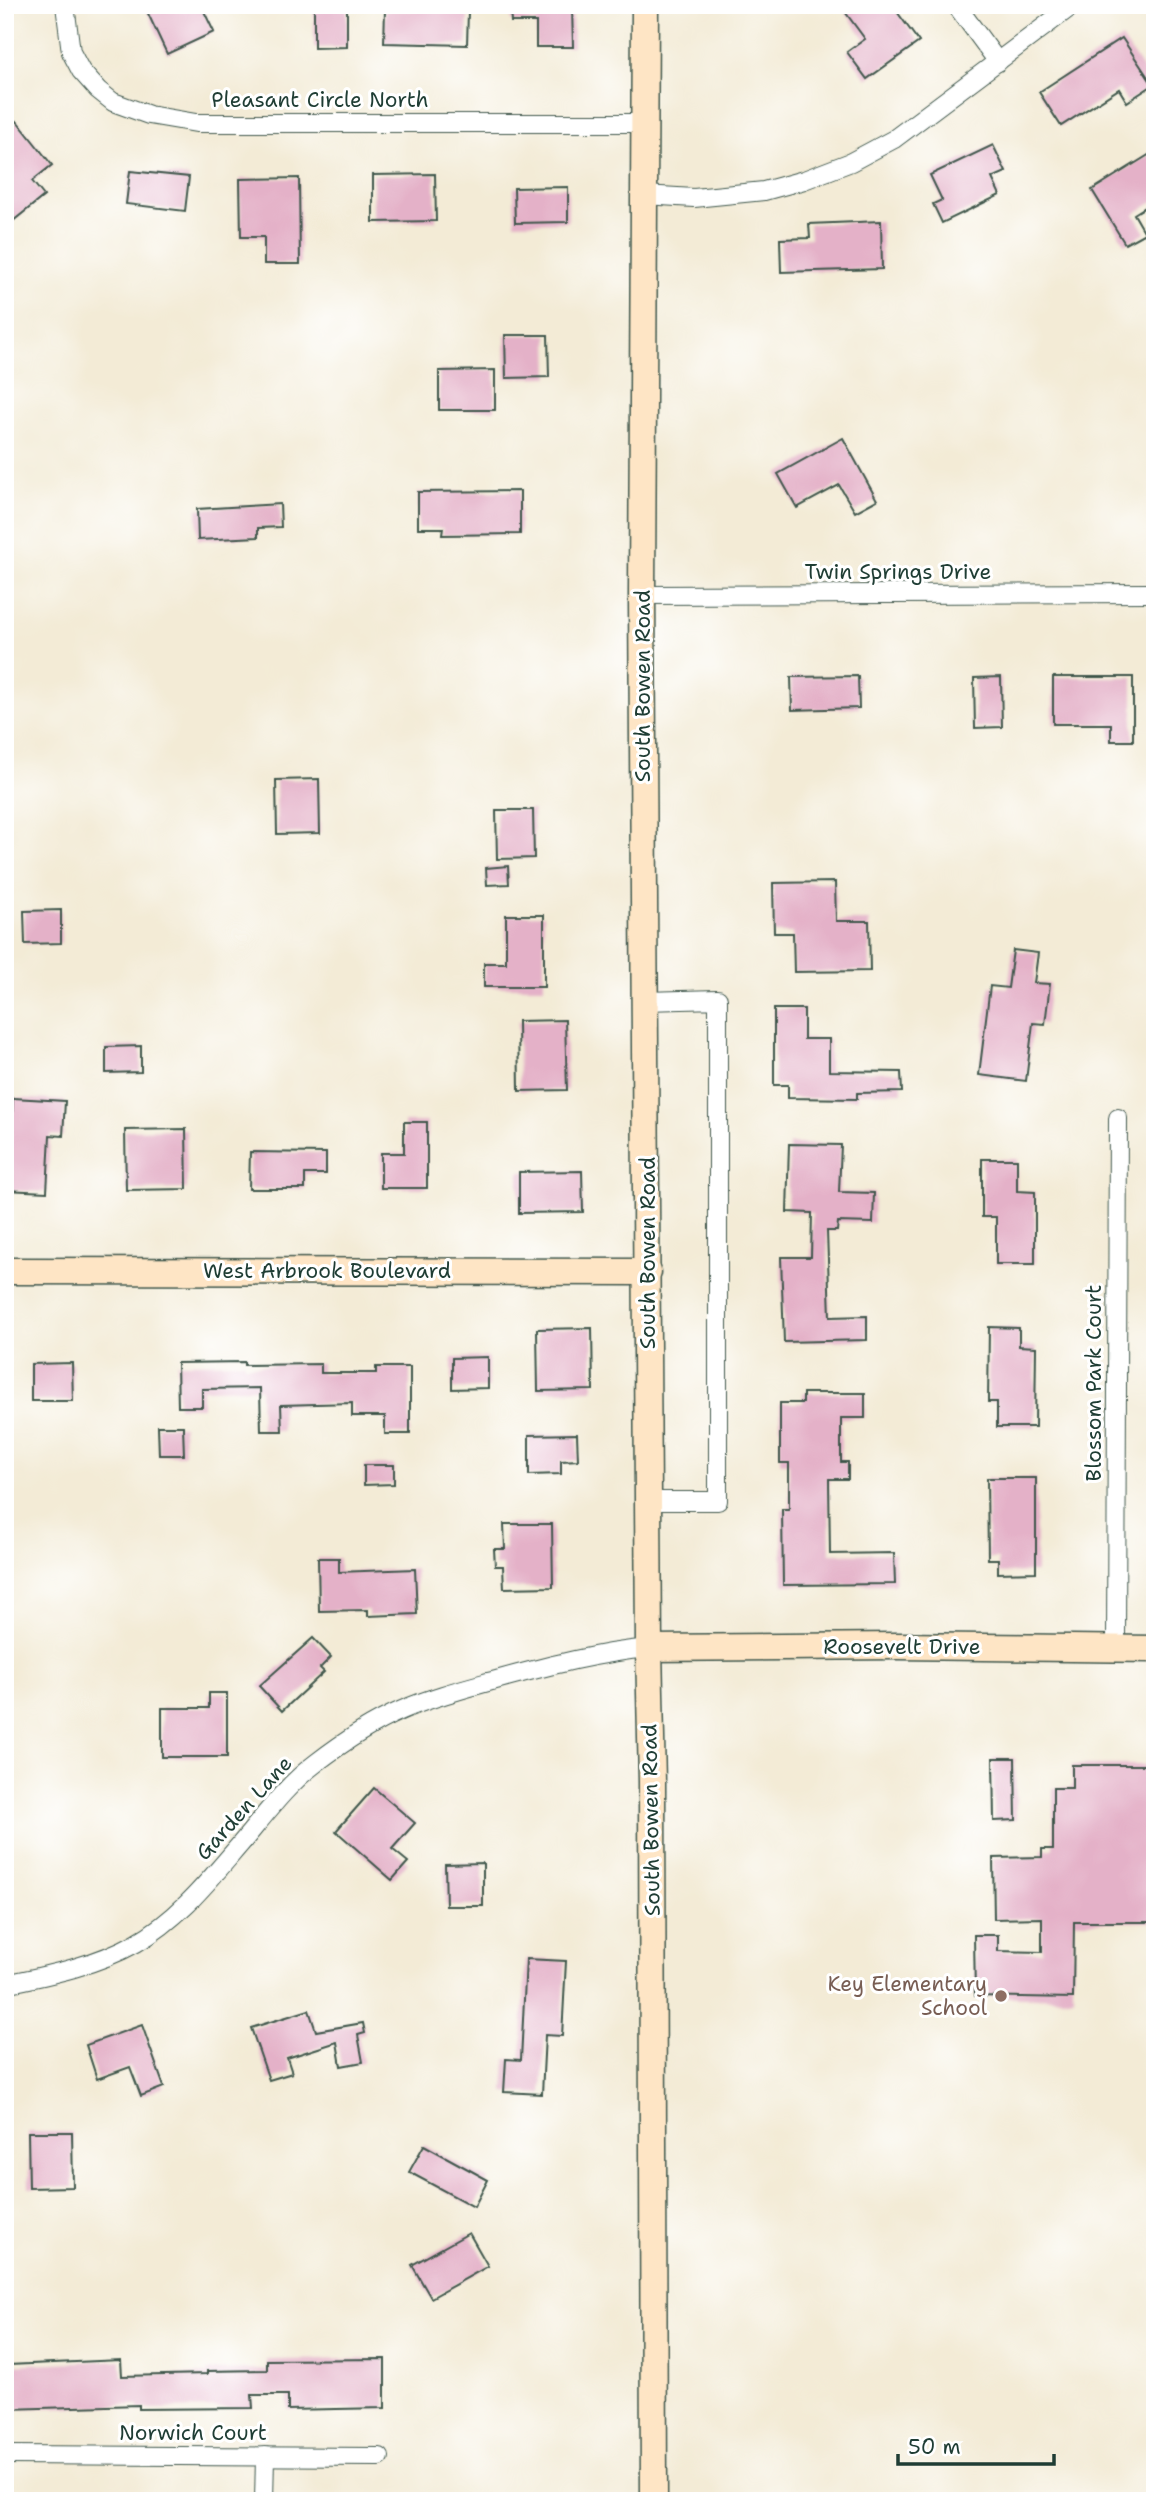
<svg xmlns="http://www.w3.org/2000/svg" width="1160" height="2506" font-family="'Shantell Sans',sans-serif">
<rect width="100%" height="100%" fill="#fff"/>
<filter id="ink" filterUnits="userSpaceOnUse"><feTurbulence type="fractalNoise" baseFrequency=".0143" numOctaves="2"/><feDisplacementMap in="SourceGraphic" scale="14" xChannelSelector="R" yChannelSelector="G"/><feConvolveMatrix kernelMatrix="1 2 1 2 8 2 1 2 1" color-interpolation-filters="sRGB"/></filter>
<filter id="wash" filterUnits="userSpaceOnUse"><feTurbulence type="fractalNoise" baseFrequency=".00686" numOctaves="4" result="noise"/><feDisplacementMap in="SourceGraphic" scale="28" xChannelSelector="R" yChannelSelector="G"/><feGaussianBlur stdDeviation="1.57" result="paint"/><feColorMatrix in="noise" values="0 0 0 0 0 0 0 0 0 0 0 0 0 0 0 0 0 1.4 0 .05"/><feComposite in="paint" operator="in"/></filter>
<g filter="url(#wash)">
<rect width="100%" height="100%" fill="#f3ebd6"/>
<g id="blocks">
<g fill="#e4b1c8">
<polygon points="144,5 201,5 214,32 167,54"/>
<polygon points="314,5 347,5 347,47 314,48"/>
<polygon points="510,5 572,5 573,47 536,47 536,22 511,22"/>
<polygon points="840,5 892,5 919,42 867,79 847,52 865,39"/>
<polygon points="385,10 468,11 467,45 384,43"/>
<polygon points="1122,38 1153,85 1127,102 1119,89 1061,126 1039,92"/>
<polygon points="17,121 52,165 32,181 44,196 13,221 5,211 5,131"/>
<polygon points="993,145 1006,172 992,178 1000,195 942,223 933,204 942,200 930,175"/>
<polygon points="1155,151 1155,201 1134,214 1145,233 1125,244 1092,190"/>
<polygon points="130,171 189,177 185,211 126,204"/>
<polygon points="435,174 436,221 373,222 373,175"/>
<polygon points="299,178 300,264 264,264 264,237 241,237 240,179"/>
<polygon points="568,187 568,222 515,223 514,188"/>
<polygon points="881,221 882,269 781,272 780,239 810,238 809,224"/>
<polygon points="505,335 548,335 549,377 506,378"/>
<polygon points="495,370 495,410 439,410 439,371"/>
<polygon points="843,438 877,500 855,512 839,485 797,508 778,474"/>
<polygon points="520,491 520,534 442,535 443,528 418,528 418,492"/>
<polygon points="280,504 281,527 258,528 258,537 198,540 197,509"/>
<polygon points="858,676 859,708 792,710 791,677"/>
<polygon points="1001,677 1002,727 975,728 974,678"/>
<polygon points="1053,677 1133,677 1133,741 1111,741 1111,724 1053,724"/>
<polygon points="319,779 320,833 277,834 276,780"/>
<polygon points="496,810 533,810 534,858 497,859"/>
<polygon points="508,866 509,884 487,885 486,868"/>
<polygon points="835,882 836,921 869,921 870,971 794,972 793,933 774,933 773,883"/>
<polygon points="61,910 61,943 25,944 24,911"/>
<polygon points="506,915 544,915 544,987 484,987 484,963 506,963"/>
<polygon points="1013,950 1038,953 1034,983 1050,984 1045,1024 1033,1023 1026,1081 979,1075 990,986 1008,988"/>
<polygon points="774,1009 804,1009 804,1039 829,1039 829,1071 901,1072 902,1092 857,1093 857,1099 788,1098 788,1085 774,1085"/>
<polygon points="565,1020 567,1090 519,1091 518,1021"/>
<polygon points="141,1046 141,1072 106,1073 106,1047"/>
<polygon points="13,1098 65,1101 63,1136 50,1135 47,1192 5,1190 5,1138 11,1139"/>
<polygon points="404,1122 427,1122 427,1188 381,1188 381,1153 404,1153"/>
<polygon points="186,1129 187,1189 126,1190 125,1130"/>
<polygon points="789,1144 841,1145 839,1192 874,1193 873,1223 838,1222 837,1231 827,1231 830,1317 867,1316 867,1340 784,1342 781,1257 811,1257 812,1213 787,1212"/>
<polygon points="250,1152 326,1153 326,1174 305,1174 305,1189 249,1189"/>
<polygon points="982,1159 1017,1159 1017,1191 1035,1192 1035,1264 996,1264 996,1217 982,1217"/>
<polygon points="582,1171 583,1212 519,1213 519,1172"/>
<polygon points="989,1327 1019,1328 1019,1346 1036,1347 1035,1427 997,1427 997,1402 988,1402"/>
<polygon points="592,1328 593,1390 538,1391 537,1329"/>
<polygon points="488,1357 488,1388 452,1389 452,1358"/>
<polygon points="244,1362 244,1365 321,1364 321,1373 376,1373 376,1367 410,1367 410,1434 385,1434 385,1416 352,1416 352,1403 281,1405 282,1431 261,1431 260,1388 202,1389 202,1407 178,1407 177,1363"/>
<polygon points="72,1363 73,1401 31,1401 31,1364"/>
<polygon points="803,1393 865,1393 865,1418 841,1418 841,1462 848,1462 848,1479 829,1479 830,1554 894,1553 895,1584 783,1585 782,1509 789,1509 789,1463 780,1463 780,1403 803,1403"/>
<polygon points="158,1426 183,1426 184,1455 159,1455"/>
<polygon points="577,1434 578,1460 561,1461 561,1474 529,1475 529,1435"/>
<polygon points="364,1465 394,1465 394,1484 364,1485"/>
<polygon points="987,1478 1036,1478 1036,1572 998,1573 998,1559 988,1559"/>
<polygon points="504,1524 552,1524 553,1587 504,1588 503,1566 495,1566 494,1549 505,1549"/>
<polygon points="318,1558 339,1558 339,1572 415,1569 417,1614 368,1616 368,1610 319,1611"/>
<polygon points="313,1638 331,1657 320,1668 324,1672 282,1711 259,1686"/>
<polygon points="209,1693 227,1693 227,1757 162,1757 162,1708 209,1708"/>
<polygon points="993,1758 1015,1758 1016,1820 994,1821"/>
<polygon points="1072,1765 1155,1765 1155,1922 1074,1922 1073,1998 975,1996 974,1935 998,1935 998,1951 1042,1952 1042,1918 994,1919 993,1858 1042,1857 1042,1849 1053,1849 1053,1788 1072,1788"/>
<polygon points="374,1788 415,1823 392,1849 408,1862 392,1880 336,1831"/>
<polygon points="483,1863 483,1906 446,1906 445,1864"/>
<polygon points="526,1959 566,1961 562,2036 545,2035 542,2094 504,2092 506,2059 521,2060"/>
<polygon points="309,2010 316,2031 363,2023 365,2033 358,2035 363,2062 341,2066 337,2042 287,2058 292,2073 269,2080 251,2028"/>
<polygon points="142,2025 164,2087 141,2096 130,2067 97,2079 86,2045"/>
<polygon points="28,2132 72,2132 73,2187 29,2188"/>
<polygon points="424,2145 488,2180 474,2207 409,2172"/>
<polygon points="469,2233 488,2266 431,2298 412,2265"/>
<polygon points="385,2359 385,2408 288,2410 288,2395 252,2395 253,2408 139,2409 139,2405 8,2409 8,2365 121,2360 122,2376 207,2374 207,2371 267,2370 267,2360"/>
</g>
</g>
</g>
<g filter="url(#ink)">
<use href="#blocks" fill-opacity="0" stroke="#3f574c" stroke-width="2"/>
<g fill="none" stroke-linecap="round" stroke-linejoin="round">
<defs>
<g id="street">
<polyline points="65,5 71,52 81,71 98,90 113,102 149,115 196,123 644,123"/>
<polyline points="956,5 998,62"/>
<polyline points="644,195 694,198 764,191 804,180 851,162 894,139 1073,5"/>
<polyline points="642,595 1155,593"/>
<polyline points="645,1001 718,999 718,1501 649,1501"/>
<polyline points="1116,1649 1118,1118"/>
<path d="M5 1984C50 1975 97 1965 136 1943 177 1920 207 1883 237 1848 262 1819 285 1786 316 1763 342 1743 372 1723 402 1710 429 1698 459 1690 488 1682 541 1668 594 1653 649 1648"/>
<polyline points="5,2455 380,2457"/>
<polyline points="264,2501 265,2456"/>
</g>
<g id="secondary">
<polyline points="645,5 642,595 649,1648 652,1782 654,2501"/>
<polyline points="5,1271 648,1272"/>
<polyline points="649,1648 897,1646 1155,1649"/>
</g>
</defs>
<use href="#street" stroke="#3f574c" stroke-width="20"/>
<use href="#secondary" stroke="#3f574c" stroke-width="29"/>
<use href="#street" stroke="#fff" stroke-width="18"/>
<use href="#secondary" stroke="#fee5c5" stroke-width="26"/>
</g>
</g>
<circle fill="#8d6e63" stroke="#fff" stroke-width="2.5" cx="1001" cy="1996" r="7"/>
<g text-anchor="middle" dominant-baseline="central" stroke-width="6" stroke-linejoin="round" paint-order="stroke">
<g font-size="21" fill="#1f3d34" stroke="#fff">
<text x="320" y="100">Pleasant Circle North</text>
<text x="898" y="572">Twin Springs Drive</text>
<text transform="translate(643 686) rotate(-90)">South Bowen Road</text>
<text transform="translate(648 1253) rotate(-90)">South Bowen Road</text>
<text x="327" y="1271">West Arbrook Boulevard</text>
<text transform="translate(1094 1383) rotate(-90)">Blossom Park Court</text>
<text x="902" y="1647">Roosevelt Drive</text>
<text transform="translate(244 1808) rotate(-48)">Garden Lane</text>
<text transform="translate(651 1820) rotate(-91)">South Bowen Road</text>
<text x="193" y="2433">Norwich Court</text>
</g>
<g font-size="21" fill="#785e54" stroke="#fff" text-anchor="end">
<text x="987" y="1984">Key Elementary<tspan x="987" dy="24">School</tspan></text>
</g>
</g>
<rect width="1160" height="2506" fill="none" stroke="#fff" stroke-width="28"/>
<path d="M898 2454v10h156v-10" fill="none" stroke="#1f3d34" stroke-width="3.5"/>
<text x="908" y="2454" font-size="21" fill="#1f3d34" stroke="#ffffff" stroke-width="5" paint-order="stroke">50 m</text>
</svg>
